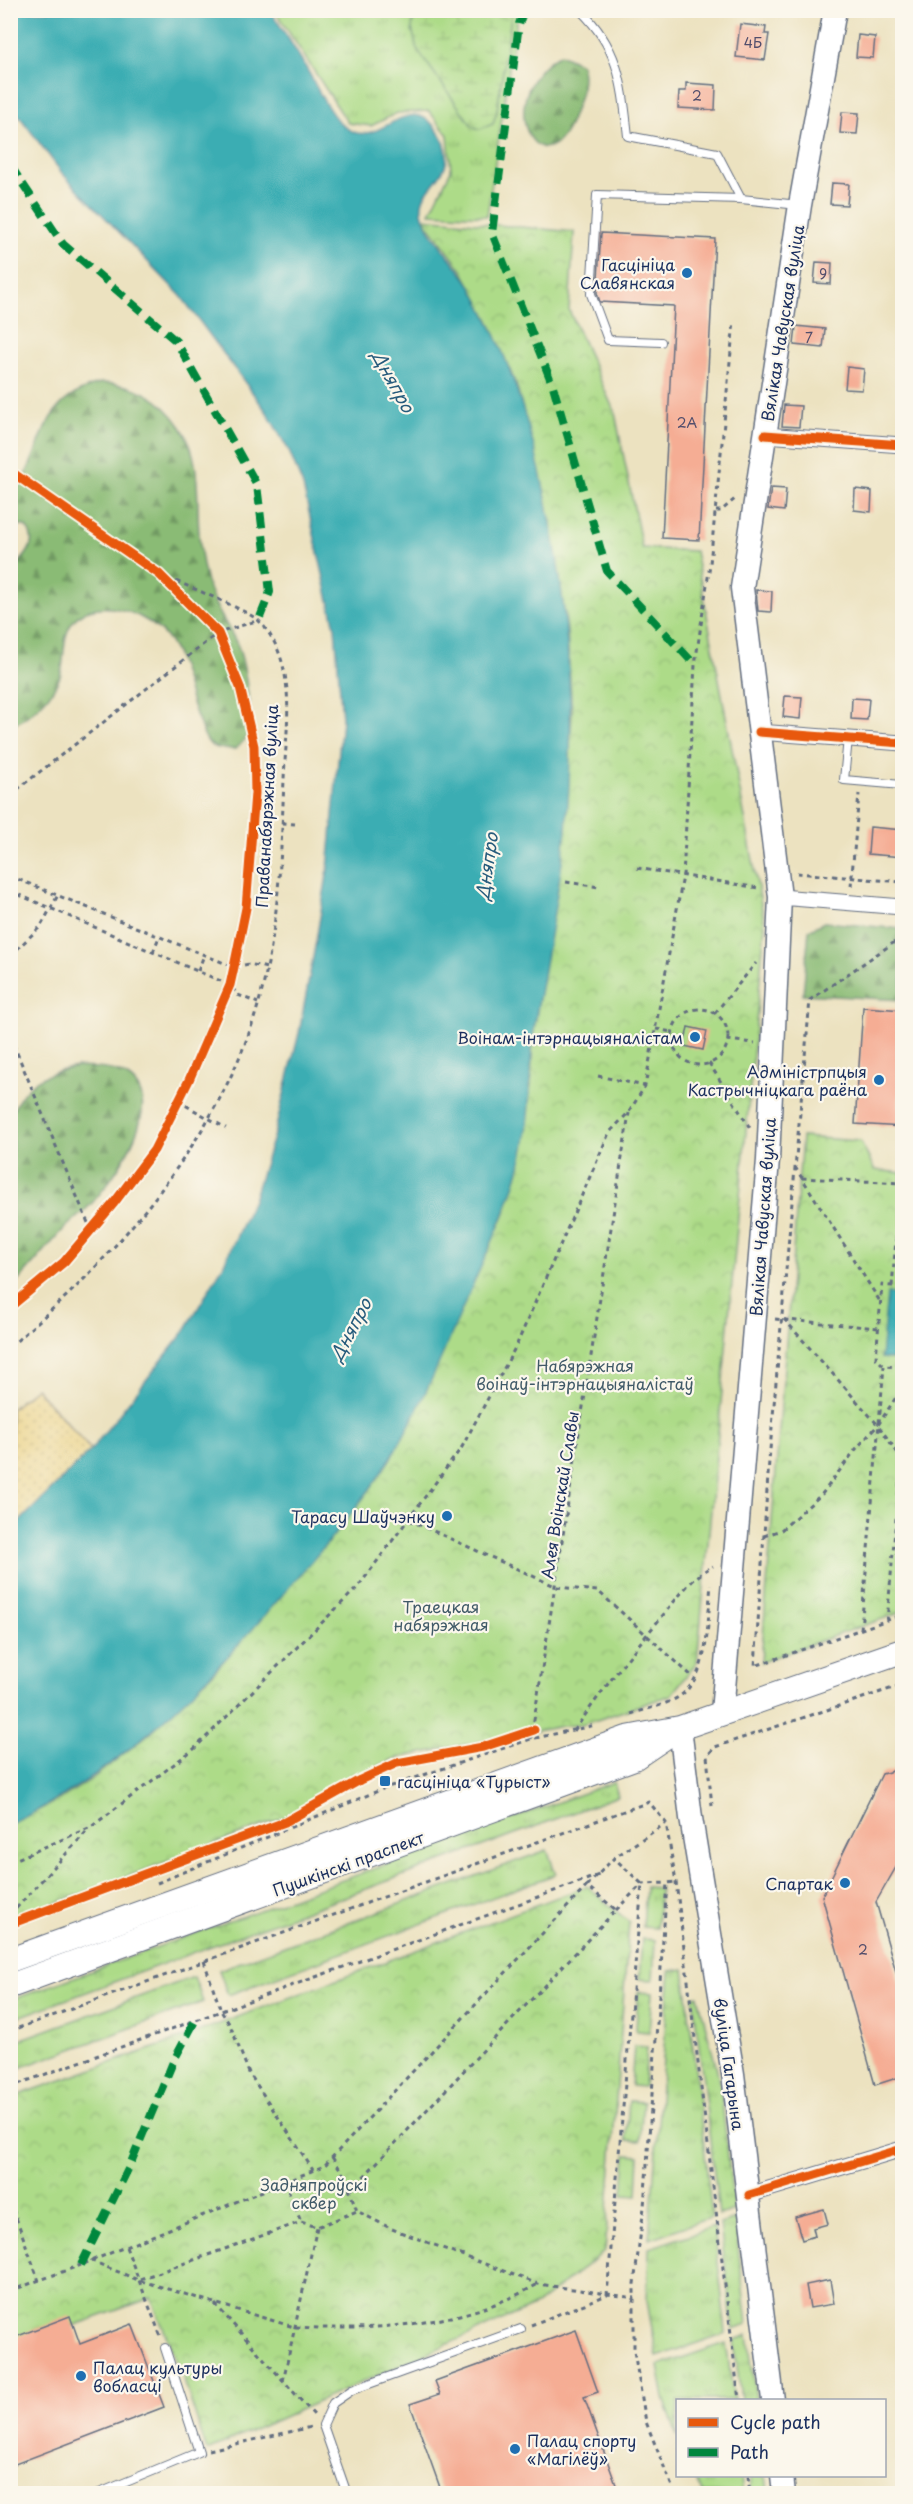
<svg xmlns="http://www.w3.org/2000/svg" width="913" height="2504" font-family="'Playpen Sans',sans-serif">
<defs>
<pattern id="grass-tufts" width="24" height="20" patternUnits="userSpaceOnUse" patternTransform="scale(1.5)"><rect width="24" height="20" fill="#addb88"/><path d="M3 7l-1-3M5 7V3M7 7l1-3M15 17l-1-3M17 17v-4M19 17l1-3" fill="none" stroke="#94bc78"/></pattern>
<pattern id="forest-firs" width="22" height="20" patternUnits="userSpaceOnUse" patternTransform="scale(1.5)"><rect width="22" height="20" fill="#8abb74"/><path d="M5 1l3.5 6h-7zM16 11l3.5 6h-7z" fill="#709862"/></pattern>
<pattern id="wetland-marsh" width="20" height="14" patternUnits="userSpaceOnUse" patternTransform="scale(1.5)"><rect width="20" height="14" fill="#addb88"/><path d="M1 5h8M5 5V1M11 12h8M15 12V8" fill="none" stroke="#94bc78"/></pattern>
<pattern id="sand-dots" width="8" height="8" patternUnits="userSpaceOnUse" patternTransform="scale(1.5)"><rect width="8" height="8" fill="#eeda9e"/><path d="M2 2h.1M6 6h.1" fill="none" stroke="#ccbb8a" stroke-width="1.8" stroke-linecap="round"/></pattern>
<pattern id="park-crowns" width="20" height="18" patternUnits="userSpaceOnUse" patternTransform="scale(1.5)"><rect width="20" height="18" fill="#addb88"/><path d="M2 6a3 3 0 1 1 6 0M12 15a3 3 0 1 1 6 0" fill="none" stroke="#94bc78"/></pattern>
</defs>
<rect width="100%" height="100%" fill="#fbf7ec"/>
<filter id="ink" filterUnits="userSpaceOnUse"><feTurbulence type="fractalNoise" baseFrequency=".0167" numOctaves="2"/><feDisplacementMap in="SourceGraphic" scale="12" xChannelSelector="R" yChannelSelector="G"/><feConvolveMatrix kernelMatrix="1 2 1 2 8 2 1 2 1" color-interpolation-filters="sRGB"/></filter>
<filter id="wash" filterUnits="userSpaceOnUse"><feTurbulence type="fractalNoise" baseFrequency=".008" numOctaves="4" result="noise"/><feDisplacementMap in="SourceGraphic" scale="24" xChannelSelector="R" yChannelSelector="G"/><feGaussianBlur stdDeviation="1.35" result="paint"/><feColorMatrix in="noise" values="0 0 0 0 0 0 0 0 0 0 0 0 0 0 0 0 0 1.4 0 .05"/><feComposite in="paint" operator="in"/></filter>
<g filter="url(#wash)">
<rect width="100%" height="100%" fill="#ece2c0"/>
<g fill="url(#grass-tufts)" stroke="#648573" stroke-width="1.5">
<polygon points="275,11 518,11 487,216 430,213 451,170 448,135 429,111 397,113 371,126 348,123"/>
<polygon points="614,1782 618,1796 11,2020 11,2000"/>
<polygon points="547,1850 556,1874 228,1995 219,1970"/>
<polygon points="646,1887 660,1888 657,1928 643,1927"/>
<polygon points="642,1939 655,1940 653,1980 639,1979"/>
<polygon points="684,1969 712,2217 649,2239 670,1971"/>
<polygon points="194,1977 203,2002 11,2071 11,2043"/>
<polygon points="638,1992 652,1993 649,2032 636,2031"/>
<polygon points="698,1996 720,2082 734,2210 719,2215 693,1997"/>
<polygon points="634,2046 647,2047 644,2087 631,2086"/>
<polygon points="629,2101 643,2102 640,2141 626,2140"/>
<polygon points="626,2155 639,2156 637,2195 623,2194"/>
<polygon points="735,2219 747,2325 733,2330 720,2224"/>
<polygon points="714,2227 726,2333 657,2357 647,2301 649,2248"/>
<polygon points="748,2335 756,2400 741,2400 734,2340"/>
<polygon points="726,2343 734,2400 678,2400 677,2436 664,2398 658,2366"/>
<polygon points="693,2476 741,2476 743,2493 703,2493"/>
<polygon points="750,2476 766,2476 768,2493 752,2493"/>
</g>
<g fill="url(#forest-firs)" stroke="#527569" stroke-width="1.5">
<path d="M560 54 581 64C586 82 580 96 574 113 544 201 486 98 560 54Z"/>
<path d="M101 383C136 383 162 398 181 427 205 462 194 512 201 552 203 568 207 586 214 601 220 617 233 632 239 649 245 667 255 723 245 739 243 743 238 746 235 749 226 749 216 750 209 743 205 738 201 728 199 722 183 687 185 644 149 622 124 606 80 596 67 633 62 648 65 665 59 679 50 699 30 716 11 726V570C24 559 41 542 25 526L11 524V496C49 450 32 403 101 383Z"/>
<polygon points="824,922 902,929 902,1000 803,994 809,930"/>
<path d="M77 1067C91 1068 108 1067 122 1074 173 1097 115 1176 93 1202 85 1211 75 1219 66 1227 47 1247 30 1269 11 1288L12 1113C25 1082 44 1073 77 1067Z"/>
</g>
<polygon fill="url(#wetland-marsh)" stroke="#648573" stroke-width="1.5" points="414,11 512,11 497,110 493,124 480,129 472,126 417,49 412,29"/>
<polygon fill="url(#sand-dots)" stroke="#84847e" stroke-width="1.5" points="36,1388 91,1450 11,1530 11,1409"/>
<g fill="url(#park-crowns)" stroke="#648573" stroke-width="1.5">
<polygon points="423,218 574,232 569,310 615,413 642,548 695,551 765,925 697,1662 671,1695 582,1725 562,1726 396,1758 348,1781 286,1817 11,1920 11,1824 62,1798 92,1779 150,1733 213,1673 330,1540 376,1480 405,1433 507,1208 531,1086 533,1036 565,837 572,713 567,629 546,498 517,387 489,320 462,270"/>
<polygon points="802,1137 860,1141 875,1170 902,1173 902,1295 888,1294 881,1358 902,1360 902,1612 761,1662"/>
<polygon points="587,1886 629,1922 605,2251 536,2305 207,2451 183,2377 151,2298 11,2348 10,2098 171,2042"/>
</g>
<g fill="#3badb3" stroke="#2b6e88" stroke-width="1.5">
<path d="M270 11C282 28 294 47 305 66 316 84 324 106 339 122 344 127 351 131 357 133 386 139 415 87 442 138 462 178 413 185 423 216 429 236 460 267 472 288 508 353 530 422 545 494 569 605 576 717 566 830 561 881 550 932 542 982 539 1000 535 1018 533 1036 528 1080 532 1122 520 1166 508 1212 486 1254 467 1298 444 1351 422 1406 392 1456 364 1502 327 1544 291 1585 206 1684 130 1766 11 1824V1530L91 1450 184 1332 222 1268 253 1200 275 1131 299 1033 316 941 328 869 342 719 335 627 303 486 289 451 266 411 181 296 62 173 11 105V11Z"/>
<polygon points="887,1294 902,1295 902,1360 881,1358"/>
</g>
<g id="blocks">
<g fill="#f5ad94">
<polygon points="740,24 766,27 765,34 769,34 765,60 736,57"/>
<polygon points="858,35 875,37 873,58 856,57"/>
<polygon points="686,83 716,85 715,110 678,108 679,91 686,91"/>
<polygon points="842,112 859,113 857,134 840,133"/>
<polygon points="832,183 849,184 847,205 830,204"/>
<polygon points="601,233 715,239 699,540 662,538 674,306 600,302 597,293"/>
<polygon points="816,262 832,263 831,284 814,283"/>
<polygon points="796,326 825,329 823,348 794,345"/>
<polygon points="847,367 864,369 862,390 845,389"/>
<polygon points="784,405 801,406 799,427 782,426"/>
<polygon points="771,488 786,489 784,511 768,509"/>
<polygon points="855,489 872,491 871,512 854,510"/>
<polygon points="756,590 772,591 771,612 758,611"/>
<polygon points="785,696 802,697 800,719 783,717"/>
<polygon points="852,698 869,699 867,720 851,719"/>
<polygon points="870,827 903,830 903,857 868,854"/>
<polygon points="863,1007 903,1010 899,1107 903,1107 903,1127 855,1124"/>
<polygon points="688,1027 707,1031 703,1050 684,1046"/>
<polygon points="903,1768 903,1855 876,1902 903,1996 903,2076 875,2085 822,1896 882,1774"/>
<polygon points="824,2209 828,2224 813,2228 815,2236 802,2240 795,2217"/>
<polygon points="830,2280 834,2304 810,2308 806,2285"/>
<polygon points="70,2316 80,2344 132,2324 164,2407 10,2466 10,2339"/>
<polygon points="576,2330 598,2392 584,2397 619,2493 442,2493 410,2404 440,2394 435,2381"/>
</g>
</g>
</g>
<g filter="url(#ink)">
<use href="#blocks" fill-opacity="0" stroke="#646e80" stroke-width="1.5"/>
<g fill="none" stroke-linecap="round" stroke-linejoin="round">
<defs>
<g id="service">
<path d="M580 10C620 49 622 84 628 136L717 153 741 199"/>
<polyline points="661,342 608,340 591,294 597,195 741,199 799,205"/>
<polyline points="848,738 844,780 902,785"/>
<polyline points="97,2494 199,2452 165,2348"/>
<polyline points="347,2494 323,2425 333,2403 352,2390 521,2329"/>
</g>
<g id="minor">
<polyline points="765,435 902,445"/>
<polyline points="759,732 902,743"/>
<polyline points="780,897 902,907"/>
<polyline points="749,2195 902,2149"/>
</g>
<g id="secondary">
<polyline points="722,1713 768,1160 780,897 742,588 800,205 835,10"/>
<polyline points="680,1728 691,1818 733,2074 773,2400"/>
<polyline points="782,2476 784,2494"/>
</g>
<g id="primary">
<polyline points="10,1960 627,1738 680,1728 902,1651"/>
<polyline points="10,1986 634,1758 671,1733"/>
</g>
</defs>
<use href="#service" stroke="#646e80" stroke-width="10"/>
<use href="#minor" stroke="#646e80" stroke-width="17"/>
<use href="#secondary" stroke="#646e80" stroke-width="25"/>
<use href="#primary" stroke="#646e80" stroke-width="26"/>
<g stroke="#646e80" stroke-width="3" stroke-dasharray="4.5 4.5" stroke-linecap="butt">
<polyline points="716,511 721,511 736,498"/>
<polyline points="10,795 218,633 259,620"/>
<polyline points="282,823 295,824"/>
<polyline points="637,868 759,888"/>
<polyline points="797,873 902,882"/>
<polyline points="10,876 234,967 249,964 267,968"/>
<polyline points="566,882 599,887"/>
<polyline points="851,886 859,794"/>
<polyline points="10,891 230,985 238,995 258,1003"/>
<polyline points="902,937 810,1000 769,1461 755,1666 902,1615"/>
<polyline points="153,952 159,937"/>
<polyline points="10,956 41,926 58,895"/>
<polyline points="198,971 204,955"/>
<circle cx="700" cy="1037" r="28"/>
<polyline points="715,1013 756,963"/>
<polyline points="656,1029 672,1032"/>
<polyline points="10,1036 91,1230"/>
<polyline points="542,1038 577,1044"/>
<polyline points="727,1040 755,1043"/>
<polyline points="709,1063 750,1128"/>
<polyline points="598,1076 645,1086"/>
<polyline points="178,1101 226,1128"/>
<polyline points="795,1167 881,1303"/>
<polyline points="802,1178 902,1183"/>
<polyline points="892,1286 901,1183"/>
<polyline points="902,1287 882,1285 876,1358 884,1366 902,1367"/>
<polyline points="775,1319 879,1328"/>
<polyline points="784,1319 878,1425 902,1459"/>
<path d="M10 1347C32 1327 55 1307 76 1287 154 1209 229 1109 259 1002 279 929 281 854 284 779 286 727 299 664 260 622 251 611 177 582 159 574"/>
<polyline points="10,1373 13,1376"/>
<polyline points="409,1520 557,1587 598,1591 694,1678"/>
<polyline points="764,1536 781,1530 822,1494 856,1449 878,1425 902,1388"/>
<polyline points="887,1621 902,1450"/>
<polyline points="861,1629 884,1366"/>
<path d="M631 1714C646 1709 667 1705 680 1696 711 1674 707 1618 711 1585"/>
<path d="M574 1731C602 1690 632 1652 664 1614 679 1596 692 1577 713 1566"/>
<polyline points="531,1739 629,1113"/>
<polyline points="712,1806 707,1756 715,1747 902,1685"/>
<polyline points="10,1862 91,1827 194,1749 358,1587 462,1447 517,1344 609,1133 629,1112 645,1086 683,876 695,665 710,564 734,321"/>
<polyline points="157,1883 385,1788 531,1739 596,1725"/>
<polyline points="587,1886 614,1858 666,1823"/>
<polyline points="616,1910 642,1884 667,1883"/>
<polyline points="10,1915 88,1830"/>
<polyline points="204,1961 221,2011 230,2025 249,2073 313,2170"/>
<polyline points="10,2031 649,1802 666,1823 676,1882 739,2400"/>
<polyline points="10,2087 599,1875"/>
<polyline points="332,2157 344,2175 357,2211"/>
<polyline points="285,2182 301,2222"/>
<path d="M351 2190 616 1910 587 1886 324 2166 81 2265 92 2261 138 2280 294 2327C378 2331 464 2326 538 2284"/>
<polyline points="10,2201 39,2281"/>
<polyline points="126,2247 161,2337"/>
<polyline points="140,2279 301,2222 317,2227 357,2211 392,2229 538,2284 635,2298"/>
<polyline points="10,2291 81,2265"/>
<polyline points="215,2304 314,2415"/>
<polyline points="531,2325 607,2295 642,1884 614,1858"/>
<polyline points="283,2381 317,2227"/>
<polyline points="209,2450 311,2427"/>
<polyline points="748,2476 750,2494"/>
<polyline points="675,2494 646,2422 634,2351 634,2284 644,2207 667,1883 676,1882"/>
</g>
<use href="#service" stroke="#fff" stroke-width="8"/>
<use href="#minor" stroke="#fff" stroke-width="15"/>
<use href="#secondary" stroke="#fff" stroke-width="22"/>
<use href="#primary" stroke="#fff" stroke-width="24"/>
<g stroke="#00873e" stroke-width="8" stroke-dasharray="15 8" stroke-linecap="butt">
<polyline points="524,10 519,24 492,233 553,386 607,571 695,665"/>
<polyline points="10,165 63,244 176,341 257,485 270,592 259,620"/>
<polyline points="81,2265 130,2165 173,2062 195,2021"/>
</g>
<defs>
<g id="cycleway">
<polyline points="765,435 902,445"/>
<polyline points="10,471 159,574 218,633 240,687 254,746 255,793 246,908 234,967 230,985 189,1080 154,1150 114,1203 64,1262 10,1307"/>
<polyline points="759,732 902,743"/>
<polyline points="10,1924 285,1822 360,1780 397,1763 483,1747 534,1730"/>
<polyline points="749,2195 902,2149"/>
</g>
</defs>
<use href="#cycleway" stroke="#fbf7ec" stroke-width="13"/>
<use href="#cycleway" stroke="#e8590c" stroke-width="9"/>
</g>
</g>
<g fill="#1f6fb2" stroke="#fbf7ec" stroke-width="2">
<circle cx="687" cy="273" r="6"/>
<circle cx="695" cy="1037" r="6"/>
<circle cx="879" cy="1080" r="6"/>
<circle cx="447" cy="1516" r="6"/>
<rect x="379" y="1775" width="12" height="12" rx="3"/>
<circle cx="845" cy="1883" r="6"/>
<circle cx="81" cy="2376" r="6"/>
<circle cx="515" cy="2449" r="6"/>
</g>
<g text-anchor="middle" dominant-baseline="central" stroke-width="4.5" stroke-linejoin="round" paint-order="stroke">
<g font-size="14" fill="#524e6c">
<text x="753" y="42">4Б</text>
<text x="697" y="95">2</text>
<text x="823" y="273">9</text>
<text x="809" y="337">7</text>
<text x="687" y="422">2А</text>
<text x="863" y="1949">2</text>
</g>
<g font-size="16" fill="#1b2f5e" stroke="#fbf7ec" text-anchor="end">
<text x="675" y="264">Гасцініца<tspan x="675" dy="18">Славянская</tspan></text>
<text x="683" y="1037">Воінам-інтэрнацыяналістам</text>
<text x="867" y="1071">Адміністрпцыя<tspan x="867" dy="18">Кастрычніцкага раёна</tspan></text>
<text x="435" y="1516">Тарасу Шаўчэнку</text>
<text x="397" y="1781" text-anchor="start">гасцініца «Турыст»</text>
<text x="833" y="1883">Спартак</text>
<text x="93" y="2367" text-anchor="start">Палац культуры<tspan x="93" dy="18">вобласці</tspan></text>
<text x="527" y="2440" text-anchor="start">Палац спорту<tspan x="527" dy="18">«Магілёў»</tspan></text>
</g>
<g font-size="16" fill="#1b2f5e" stroke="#fbf7ec">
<text transform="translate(782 323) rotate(-81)">Вялікая Чавуская вуліца</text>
<text transform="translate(266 806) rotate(-87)">Праванабярэжная вуліца</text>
<text transform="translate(762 1217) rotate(-86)">Вялікая Чавуская вуліца</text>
<text transform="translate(559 1495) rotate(-81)">Алея Воінскай Славы</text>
<text transform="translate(348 1863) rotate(-20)">Пушкінскі праспект</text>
<text transform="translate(730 2064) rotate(82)">вуліца Гагарына</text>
</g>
<g font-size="16" fill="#405a68" stroke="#fbf7ec">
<text x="585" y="1365">Набярэжная<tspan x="585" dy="18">воінаў-інтэрнацыяналістаў</tspan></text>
<text x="441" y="1606">Траецкая<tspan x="441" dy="18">набярэжная</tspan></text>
<text x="314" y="2184">Задняпроўскі<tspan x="314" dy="18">сквер</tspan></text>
</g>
<g font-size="18" font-style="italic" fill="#265b7c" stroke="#fbf7ec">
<text transform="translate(394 381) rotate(61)">Дняпро</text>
<text transform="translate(486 866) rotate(-82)">Дняпро</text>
<text transform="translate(350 1329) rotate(-62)">Дняпро</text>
</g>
</g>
<rect width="913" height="2504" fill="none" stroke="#fbf7ec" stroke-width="36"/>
<rect x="676" y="2399" width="210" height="78" fill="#fbf7ec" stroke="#a1a7b3" stroke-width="1.5"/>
<rect x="688" y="2418" width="30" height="9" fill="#e8590c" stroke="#a1a7b3" stroke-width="1.5"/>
<text x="730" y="2429" font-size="18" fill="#1b2f5e">Cycle path</text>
<rect x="688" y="2448" width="30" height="9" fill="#00873e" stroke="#a1a7b3" stroke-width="1.5"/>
<text x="730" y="2459" font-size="18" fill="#1b2f5e">Path</text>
</svg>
